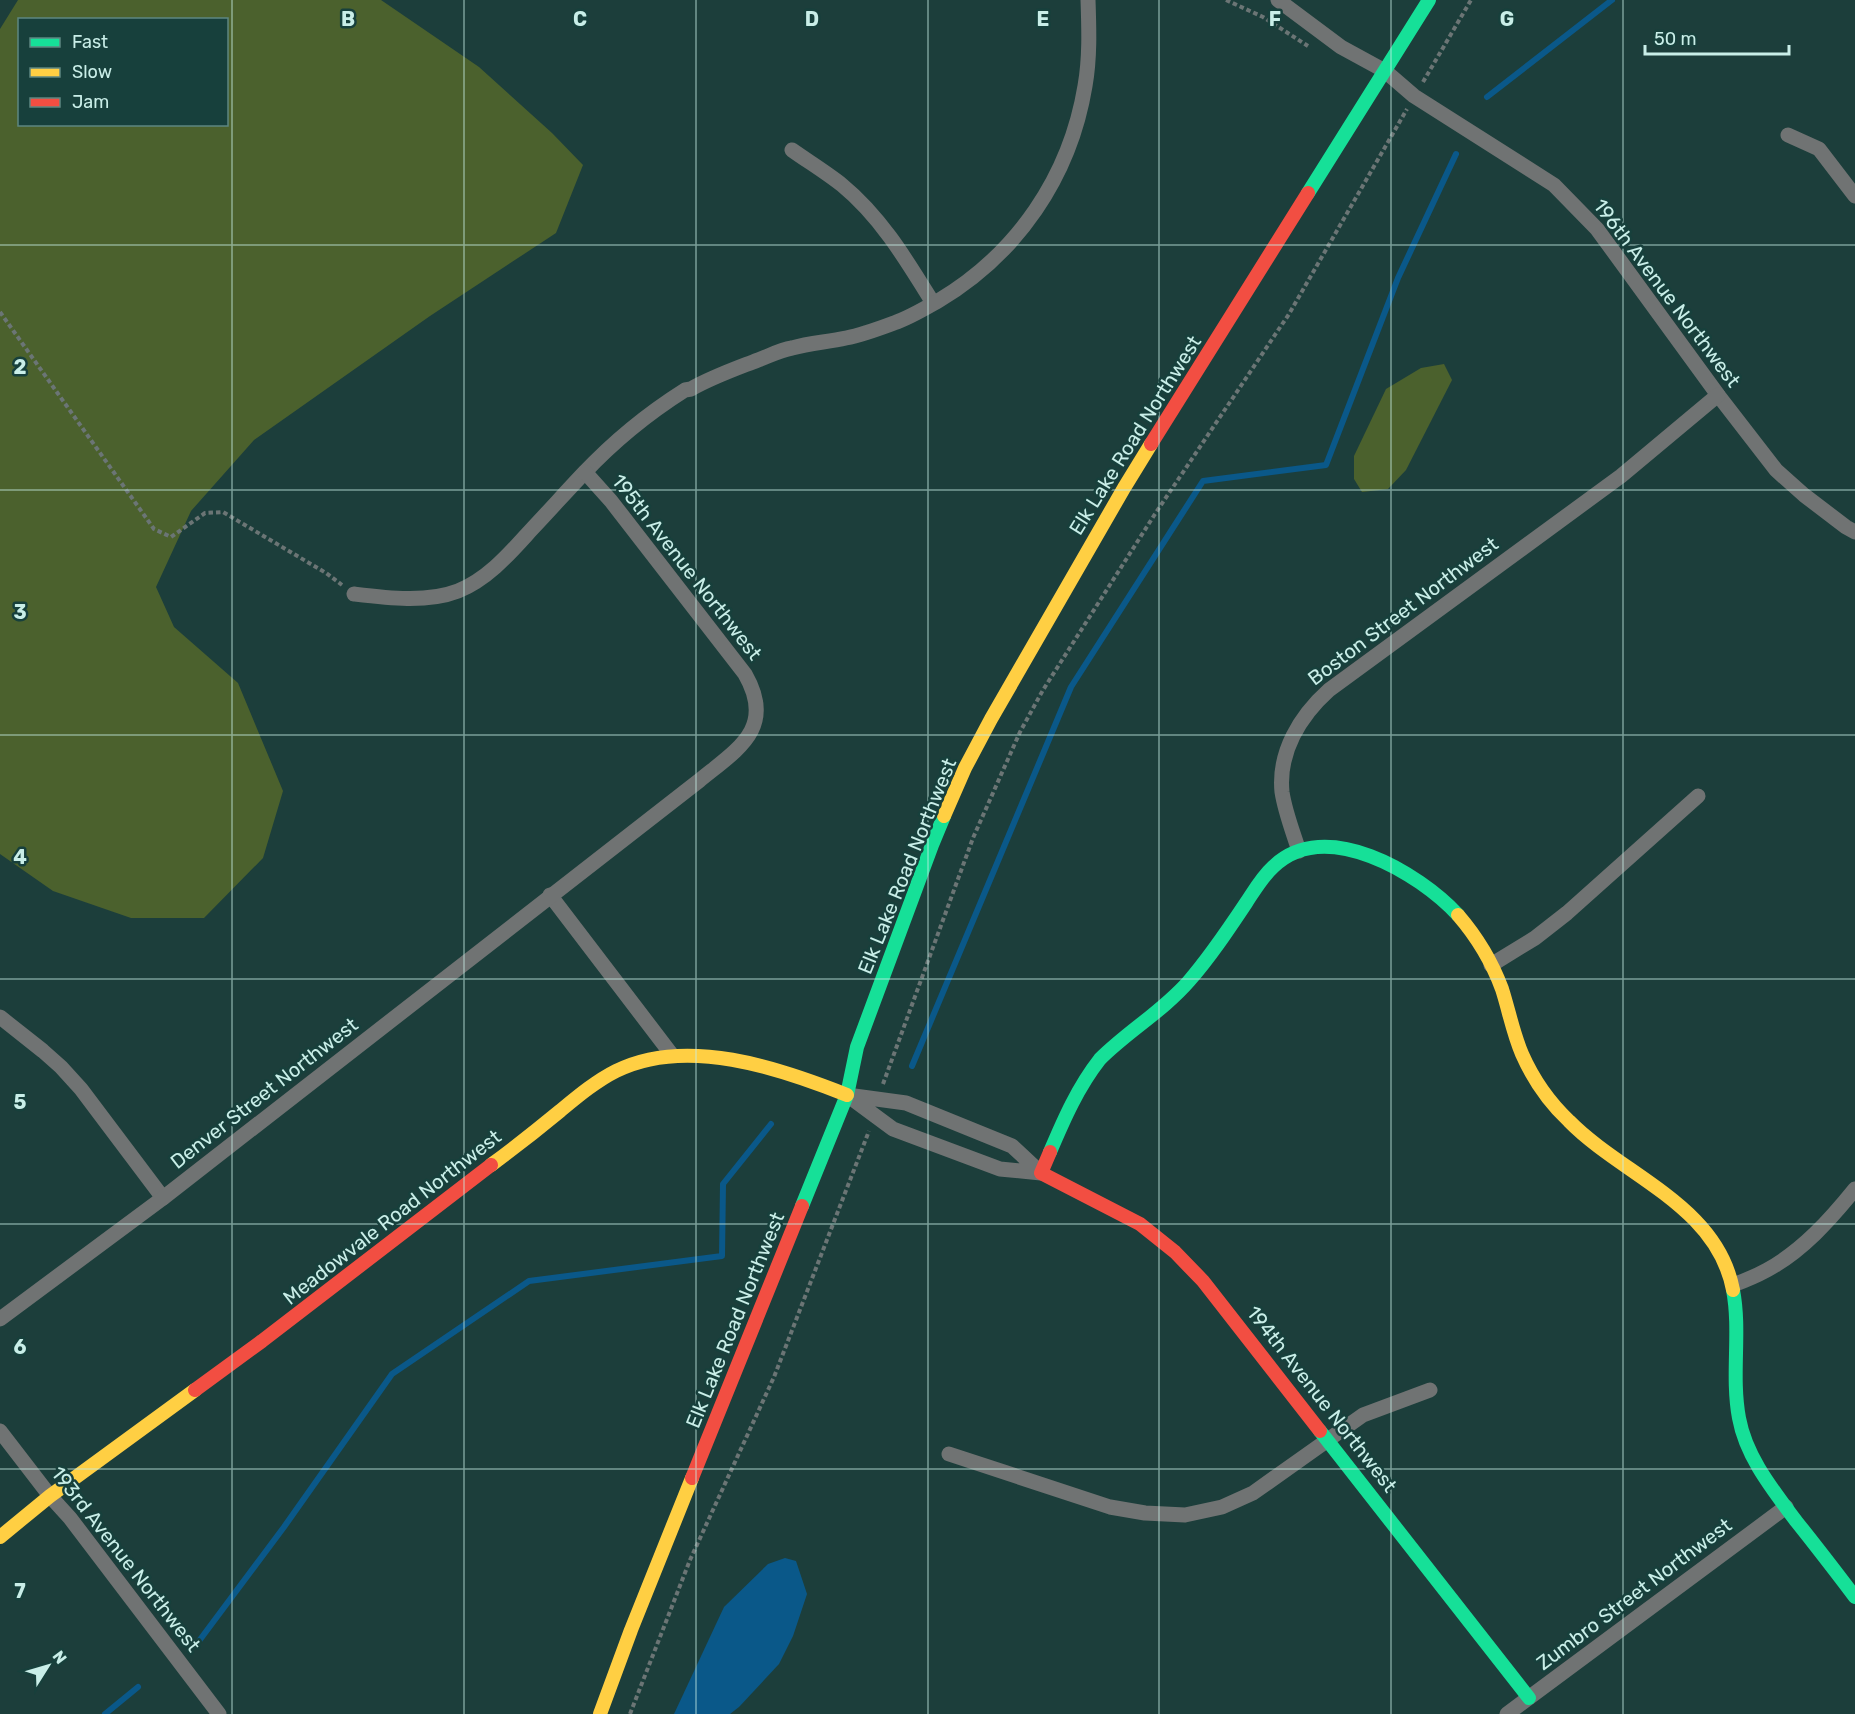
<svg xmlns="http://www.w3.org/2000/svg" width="1855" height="1714" font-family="Rubik,sans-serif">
<rect width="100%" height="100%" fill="#1c3e3b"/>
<g fill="#4b612d" fill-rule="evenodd">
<path d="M18 0H381L479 67 552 133 583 165 556 233 430 316 254 440 191 511 156 587 174 627 238 683 283 791 263 858 204 918H131L53 891 0 854V29ZM20 20H226V124H20Z"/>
<polygon points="1444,364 1452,380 1406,470 1388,489 1362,492 1354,479 1354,456 1386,389 1421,368"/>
</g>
<polygon fill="#0a5889" points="785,1558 796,1561 807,1594 793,1636 779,1664 739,1707 730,1714 674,1714 724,1607 768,1564"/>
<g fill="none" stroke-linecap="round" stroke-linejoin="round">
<g stroke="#0a5889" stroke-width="6">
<polyline points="1487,97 1612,0"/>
<polyline points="912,1066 1071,687 1203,481 1326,465 1398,278 1456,154"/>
<polyline points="199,1641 284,1527 392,1374 529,1281 722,1256 723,1184 771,1124"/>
<polyline points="105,1714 138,1687"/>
</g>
<g stroke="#6b7575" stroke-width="4" stroke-dasharray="4.5 3" stroke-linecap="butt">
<polyline points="1226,0 1263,17 1308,46"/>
<polyline points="1423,82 1471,0"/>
<polyline points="0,312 154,529 171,537 205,513 223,512 326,573 342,585"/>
<polyline points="883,1084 973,838 1020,732 1043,690 1155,514 1289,314 1407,109"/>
<polyline points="630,1714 690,1560 774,1377 869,1131"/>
</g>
<g stroke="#707373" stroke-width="15">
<polyline points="1278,0 1341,47 1385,71 1414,96 1554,185 1597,229 1718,395 1776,470 1804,495 1846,527 1855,532"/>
<polyline points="1788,135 1819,149 1855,196"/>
<path d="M792 150C809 162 827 173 842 185 881 217 907 261 933 303"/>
<path d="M354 594C387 598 427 603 458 591 488 579 510 553 531 530 548 512 566 492 583 474 614 441 647 414 685 390L691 389C712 377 735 369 758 360 769 356 780 350 792 348 810 343 828 342 846 338 862 335 878 329 894 323 909 318 924 309 938 301 1017 254 1070 177 1085 86 1090 58 1089 29 1088 0"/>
<path d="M1299 851C1293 832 1285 812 1282 792 1278 752 1300 716 1329 690L1621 476 1718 395"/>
<polyline points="550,895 672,1055"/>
<polyline points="1491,965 1535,938 1567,913 1698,796"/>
<polyline points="0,1017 43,1051 61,1067 81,1089 163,1198"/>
<polygon points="847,1095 906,1103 1012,1146 1041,1173 1000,1169 893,1129"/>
<path d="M1733 1285C1744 1281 1756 1276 1767 1270 1802 1251 1830 1220 1855 1189"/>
<path d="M0 1319 163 1198 700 780C738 749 776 728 745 674L611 501 585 472"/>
<polyline points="0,1431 50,1496 70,1518 219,1714"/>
<polyline points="949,1454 1110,1507 1145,1513 1185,1515 1222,1507 1253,1493 1363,1415 1430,1390"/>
<polyline points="1507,1714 1786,1507"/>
</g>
<g stroke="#16e098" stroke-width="14">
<polyline points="1308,193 1429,0"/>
<path d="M1050 1152C1064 1119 1078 1087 1100 1059 1128 1031 1163 1011 1189 981 1210 957 1228 930 1246 903 1254 891 1262 877 1273 867 1325 816 1419 873 1458 915"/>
<polyline points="802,1206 847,1095 857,1047 932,845 944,816"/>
<path d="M1733 1290C1741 1332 1731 1375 1739 1418 1746 1457 1773 1490 1796 1521 1816 1546 1836 1572 1855 1597"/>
<polyline points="1320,1431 1529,1698"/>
</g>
<g stroke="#ffcf43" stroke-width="14">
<polyline points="944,816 965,768 991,719 1124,488 1151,444"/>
<path d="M1458 915C1477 937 1492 962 1502 989 1509 1011 1513 1033 1522 1054 1533 1079 1549 1102 1569 1121 1623 1176 1717 1205 1733 1290"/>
<path d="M491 1165C514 1148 537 1130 560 1111 577 1097 596 1081 616 1071 686 1036 779 1068 847 1095"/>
<polyline points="0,1537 50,1496 195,1390"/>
<polyline points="600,1714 631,1630 692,1478"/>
</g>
<g stroke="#f24e42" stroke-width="14">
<polyline points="1151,444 1308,193"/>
<polyline points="1050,1152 1041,1173 1140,1224 1175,1252 1203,1281 1320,1431"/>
<polyline points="195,1390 262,1341 491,1165"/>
<polyline points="692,1478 802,1206"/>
</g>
</g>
<path fill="none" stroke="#c9eee8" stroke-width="1.5" stroke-opacity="0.55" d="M232 0V1714M464 0V1714M696 0V1714M928 0V1714M1159 0V1714M1391 0V1714M1623 0V1714M0 245H1855M0 490H1855M0 735H1855M0 979H1855M0 1224H1855M0 1469H1855"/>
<g text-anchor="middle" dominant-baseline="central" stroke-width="5" stroke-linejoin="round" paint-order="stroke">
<g font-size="20" fill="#c9eee8" stroke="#17403c">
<text transform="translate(1667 293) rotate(53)">196th Avenue Northwest</text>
<text transform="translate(1135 435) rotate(-58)">Elk Lake Road Northwest</text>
<text transform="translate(687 567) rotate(52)">195th Avenue Northwest</text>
<text transform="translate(1403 611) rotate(-37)">Boston Street Northwest</text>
<text transform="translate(907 866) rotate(-68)">Elk Lake Road Northwest</text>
<text transform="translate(264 1093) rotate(-38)">Denver Street Northwest</text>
<text transform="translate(392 1217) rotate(-38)">Meadowvale Road Northwest</text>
<text transform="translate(735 1320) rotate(-68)">Elk Lake Road Northwest</text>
<text transform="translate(1322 1399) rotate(52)">194th Avenue Northwest</text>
<text transform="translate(126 1559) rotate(52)">193rd Avenue Northwest</text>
<text transform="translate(1634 1594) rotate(-37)">Zumbro Street Northwest</text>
</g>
</g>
<g font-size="20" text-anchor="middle" font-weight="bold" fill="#c9eee8" stroke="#17403c" stroke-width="5" stroke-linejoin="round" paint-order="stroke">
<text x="348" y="26">B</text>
<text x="580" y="26">C</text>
<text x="812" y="26">D</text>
<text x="1043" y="26">E</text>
<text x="1275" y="26">F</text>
<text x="1507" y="26">G</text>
<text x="20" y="374">2</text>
<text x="20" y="619">3</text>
<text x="20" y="864">4</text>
<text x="20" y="1109">5</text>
<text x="20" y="1354">6</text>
<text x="20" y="1598">7</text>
</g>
<rect x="18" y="18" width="210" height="108" fill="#17403c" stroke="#5e8681" stroke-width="1.5"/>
<rect x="30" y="38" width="30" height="9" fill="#16e098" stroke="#5e8681" stroke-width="1.5"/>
<text x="72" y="48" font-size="18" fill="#c9eee8">Fast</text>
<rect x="30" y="68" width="30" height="9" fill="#ffcf43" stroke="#5e8681" stroke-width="1.5"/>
<text x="72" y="78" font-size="18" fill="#c9eee8">Slow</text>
<rect x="30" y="98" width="30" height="9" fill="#f24e42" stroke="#5e8681" stroke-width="1.5"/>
<text x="72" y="108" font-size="18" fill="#c9eee8">Jam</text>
<g transform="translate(48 1666) rotate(53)" stroke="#17403c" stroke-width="4.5" paint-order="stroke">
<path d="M0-4.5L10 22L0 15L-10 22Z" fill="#c9eee8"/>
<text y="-9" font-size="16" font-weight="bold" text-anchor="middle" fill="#c9eee8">N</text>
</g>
<path d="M1645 45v9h144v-9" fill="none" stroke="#c9eee8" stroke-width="3"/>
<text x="1654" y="45" font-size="18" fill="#c9eee8" stroke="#17403c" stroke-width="4.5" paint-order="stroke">50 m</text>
</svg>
